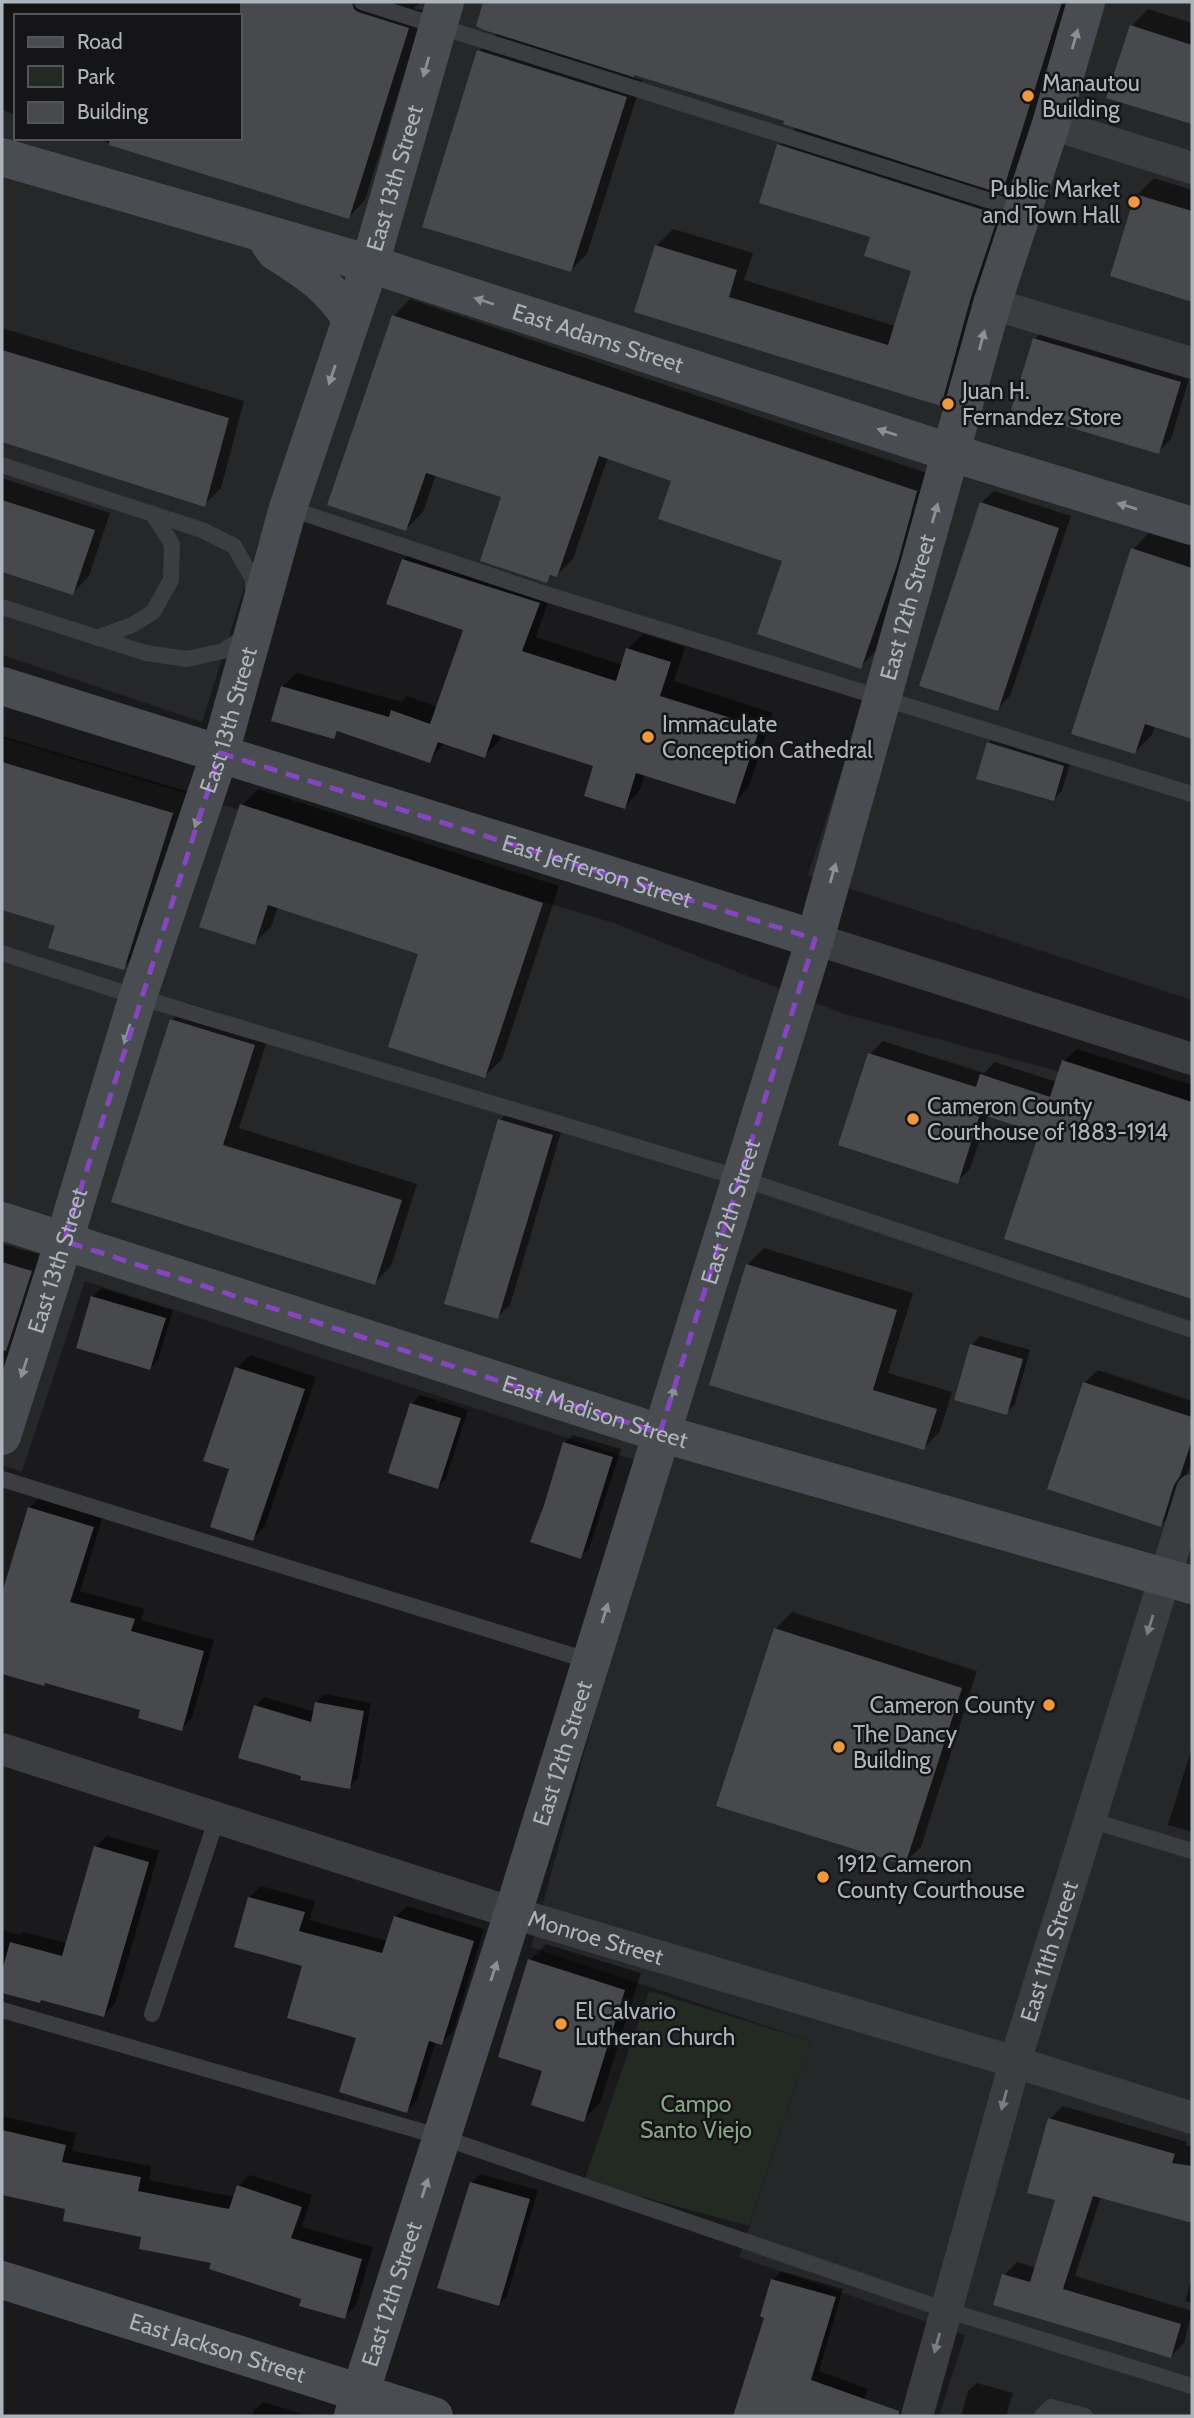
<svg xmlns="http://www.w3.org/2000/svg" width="1194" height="2418" font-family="Cabin,sans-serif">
<rect width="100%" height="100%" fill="#1a1a1c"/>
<g fill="#262729" fill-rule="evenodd">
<path d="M2 2H1192V1000L808 875 866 696 272 499 202 722 2 655ZM16 16H240V138H16Z"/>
<polygon points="2,738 617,924 841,1013 1192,1107 1192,2416 939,2416 965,2335 739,2257 811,2041 531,1947 662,1469 85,1281 22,1472 2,1465"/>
</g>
<polygon fill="#222a22" points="649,1991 811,2041 749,2226 584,2181"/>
<g fill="#0007">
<polygon points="2,2 422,2 413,8 424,11 365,200 349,217 93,138 240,138 240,16 16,16 16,115 2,110"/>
<polygon points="485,2 1073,2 1018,175 1000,193 1011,197 957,387 940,404 636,311 656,246 673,229 753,253 744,280 895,326 913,269 872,236 779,145 797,127 786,120 634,73 631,77 642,80 587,254 571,270 424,226 479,51 498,32 478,25"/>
<polygon points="1148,9 1192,23 1192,123 1109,96 1132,26"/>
<polygon points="1154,178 1192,190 1192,300 1112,275 1137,195"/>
<polygon points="410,299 933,475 877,650 860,667 785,560 673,480 608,457 573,559 557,575 553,574 546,581 503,496 436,474 423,512 406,529 394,316"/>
<polygon points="1048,326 1192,369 1171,439 1158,452 1035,339"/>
<polygon points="2,328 244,401 221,488 204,505 2,440"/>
<polygon points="2,478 110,513 89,576 73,593 2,570"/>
<polygon points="994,491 1071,516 1010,696 997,709 981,503"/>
<polygon points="1149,533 1192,546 1192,738 1155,726 1152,735 1135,752 1133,549"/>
<polygon points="418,545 553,588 536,637 623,665 628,649 643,634 685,647 674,681 773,713 749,787 735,802 645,774 639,792 624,807 595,765 501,735 499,741 484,756 445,742 429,761 340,730 333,737 282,687 297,673 402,702 407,696 437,707 465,629 403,560"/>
<polygon points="997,734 1072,757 1062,791 1054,799 979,778 989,742"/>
<polygon points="2,736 193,793 144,948 123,968 57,925 2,908 2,856 10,829 2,826"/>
<polygon points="258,789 559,886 502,1059 485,1076 421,953 278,906 271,927 254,943 242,805"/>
<polygon points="188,1003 271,1029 239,1128 417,1184 391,1266 374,1283 113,1201 172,1020"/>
<polygon points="883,1041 984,1073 995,1062 1057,1082 1064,1061 1077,1049 1192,1085 1192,1297 1007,1238 1041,1132 988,1114 970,1169 957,1182 870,1054"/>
<polygon points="513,1107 564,1122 510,1305 497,1317 500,1120"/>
<polygon points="2,1244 46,1256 2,1397"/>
<polygon points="764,1248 913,1293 888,1373 952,1392 940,1431 924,1448 747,1265"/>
<polygon points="101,1288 173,1310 158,1360 150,1368 93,1297"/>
<polygon points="980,1336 1030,1350 1015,1404 1006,1413 972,1345"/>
<polygon points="250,1355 316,1377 265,1526 252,1539 231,1468 206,1460 237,1368"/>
<polygon points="1098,1370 1192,1401 1192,1459 1174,1512 1161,1525 1049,1488 1085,1382"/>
<polygon points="420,1395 468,1410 446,1478 438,1487 412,1404"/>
<polygon points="573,1435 621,1449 589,1549 580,1557 532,1541 564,1443"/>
<polygon points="40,1497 103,1516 80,1591 145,1609 141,1620 214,1640 192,1718 181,1729 142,1709 46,1681 43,1684 2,1672 2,1599 29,1508"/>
<polygon points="792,1612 977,1671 921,1847 904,1863 775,1629"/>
<polygon points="325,1694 371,1703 358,1778 349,1787 303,1774 256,1706 264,1697 315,1712 316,1703"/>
<polygon points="1192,1747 1192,1832 1168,1825"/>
<polygon points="107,1836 159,1851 115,2004 103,2015 42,1998 39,2001 2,1991 2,1930 19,1935 23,1932 67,1943 95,1847"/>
<polygon points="261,1886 315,1901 309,1920 388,1941 395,1917 407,1906 484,1929 453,2032 441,2043 436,2041 417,2100 406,2111 358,2037 304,1965 249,1898"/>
<polygon points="546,1944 641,1973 600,2103 583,2120 544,2070 530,1960"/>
<polygon points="1063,2106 1187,2142 1186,2145 1192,2147 1192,2222 1101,2196 1075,2276 1192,2311 1184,2343 1171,2356 1004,2275 1017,2262 1036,2268 1057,2199 1050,2119"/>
<polygon points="2,2116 76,2133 72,2151 151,2166 149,2180 235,2197 238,2186 250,2175 312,2195 302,2227 373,2247 356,2305 344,2317 303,2298 144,2236 67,2208 2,2193"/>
<polygon points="480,2174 538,2190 507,2296 499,2304 471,2183"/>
<polygon points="781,2271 843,2289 819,2371 868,2389 858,2416 735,2416 766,2316 773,2280"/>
<polygon points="1192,2277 1192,2303 1185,2301"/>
<polygon points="977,2383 1013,2393 1006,2416 961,2416 968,2391"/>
<polygon points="263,2402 309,2416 252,2416 254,2410"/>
</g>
<g fill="#47494c">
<polygon points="240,2 352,2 354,9 358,12 409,28 349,219 109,145 110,138 240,138"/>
<polygon points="483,2 1062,2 1002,194 783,124 784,121 634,75 633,77 484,30 476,26"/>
<polygon points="1130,25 1192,45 1192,124 1106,98"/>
<polygon points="477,50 627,97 571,272 422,227"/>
<polygon points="777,144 996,214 995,216 998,217 971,297 941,406 634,312 655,245 737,270 729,297 888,345 911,271 864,256 870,237 759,203"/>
<polygon points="1135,194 1192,211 1192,302 1110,276"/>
<polygon points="392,315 917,491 897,565 861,669 757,634 782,561 658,519 671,481 599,456 557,577 550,575 547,583 480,561 501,497 426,473 406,531 327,505"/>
<polygon points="1033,338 1181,382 1159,454 1011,410"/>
<polygon points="2,350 229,418 205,507 2,442"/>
<polygon points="2,500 95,530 73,595 2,572"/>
<polygon points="980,502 1059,528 998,711 919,686"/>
<polygon points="1131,548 1192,568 1192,739 1145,724 1135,754 1071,734"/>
<polygon points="402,559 540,603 522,651 616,681 626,648 671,662 660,696 760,727 735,804 636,773 625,809 584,796 593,766 493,734 485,758 438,742 430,763 337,731 334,739 271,721 281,686 389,717 391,710 430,724 463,630 386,604"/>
<polygon points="987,742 1064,766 1054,801 976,779"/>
<polygon points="2,762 173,813 124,970 48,948 55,926 2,910"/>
<polygon points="240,804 543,903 485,1078 388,1047 418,954 268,905 255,945 199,927"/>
<polygon points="170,1019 255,1045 223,1145 402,1200 375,1285 111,1202"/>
<polygon points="868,1053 976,1087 980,1074 1050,1097 1062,1060 1192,1102 1192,1299 1004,1239 1039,1133 980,1114 958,1184 838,1145"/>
<polygon points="498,1119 553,1135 498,1319 444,1304"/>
<polygon points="2,1262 32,1271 6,1351 2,1350"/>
<polygon points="746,1264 897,1310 873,1390 937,1409 924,1450 709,1385"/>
<polygon points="91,1296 166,1318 150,1370 76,1348"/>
<polygon points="970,1344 1023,1359 1007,1415 954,1400"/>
<polygon points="235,1367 305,1389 253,1541 210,1527 229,1469 203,1461"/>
<polygon points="1083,1382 1192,1417 1192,1440 1180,1476 1174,1485 1161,1527 1047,1489"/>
<polygon points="410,1403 461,1418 438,1489 388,1473"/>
<polygon points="563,1442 613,1457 581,1559 530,1542 544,1505"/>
<polygon points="28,1507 94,1527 70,1602 135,1619 131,1631 204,1651 182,1731 138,1718 140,1710 45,1683 44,1686 2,1674 2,1593"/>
<polygon points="774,1628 962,1688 905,1865 716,1806"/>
<polygon points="315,1702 364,1711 350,1789 300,1780 301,1776 238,1758 254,1705 311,1722"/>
<polygon points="94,1846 149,1862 104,2017 41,2000 40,2003 2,1993 2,1971 10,1942 62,1956"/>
<polygon points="248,1897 305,1912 299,1931 382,1953 394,1916 474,1941 442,2045 429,2041 407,2113 339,2092 356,2038 287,2018 302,1966 234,1947"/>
<polygon points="528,1959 625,1990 584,2122 531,2105 542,2071 498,2057"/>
<polygon points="1048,2118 1175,2154 1172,2163 1192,2166 1192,2223 1093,2196 1063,2289 1181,2324 1171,2358 993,2305 1002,2274 1030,2282 1055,2200 1027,2193"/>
<polygon points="2,2130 66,2145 62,2162 141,2177 138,2191 229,2209 237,2185 302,2207 291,2238 362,2259 345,2319 299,2306 301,2299 209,2269 211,2263 139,2249 141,2237 63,2221 65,2209 2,2195"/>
<polygon points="470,2182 530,2199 499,2306 437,2288"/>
<polygon points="771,2279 836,2297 811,2380 899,2411 899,2416 733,2416 764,2318 760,2316"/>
</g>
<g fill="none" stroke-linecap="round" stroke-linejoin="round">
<g stroke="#3b3d41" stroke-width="16">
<polyline points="362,2 1022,211"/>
<polyline points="2,465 202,530 234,546 253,579 253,593"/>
<polyline points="288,508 549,595 1192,794"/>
<polyline points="2,607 146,653 187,659 223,651 246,636"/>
<polyline points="97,638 132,625 153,612 171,580 172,544 152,513"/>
<polyline points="2,953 122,992 740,1178 1192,1330"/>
<polyline points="2,1479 590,1661"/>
<polyline points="1090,1820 1192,1851"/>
<polyline points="2,2010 441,2137 946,2310 1192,2386"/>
<polyline points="152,2014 217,1818"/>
<polyline points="1042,2416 1051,2407 1085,2416"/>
</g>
<g stroke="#3b3d41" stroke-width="32">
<polyline points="1051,124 1192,168"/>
<polyline points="992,304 1192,363"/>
<polyline points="815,939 1192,1059"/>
<path id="s1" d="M2 1749 513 1913 1015 2062 1192 2118"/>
<path id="s2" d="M917 2416 1015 2062 1192 1490"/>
</g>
<g stroke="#494c51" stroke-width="38">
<path id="s3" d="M2 157 370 264 952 453 1192 526"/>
<path d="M270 244 276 252C308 272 331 287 351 319"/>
<path id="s4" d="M2 686 815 939"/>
<path id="s5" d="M2 1221 660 1433 1192 1585"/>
<path id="s6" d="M2 1436 64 1241 138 996 220 753 288 508 370 264 445 2"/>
<path id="s7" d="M2 2280 434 2416"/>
<path id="s8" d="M353 2416 513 1913 815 939 992 304 1051 124 1086 2"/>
</g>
</g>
<defs><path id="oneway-solid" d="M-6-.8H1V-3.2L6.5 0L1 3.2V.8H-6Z" transform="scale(1.75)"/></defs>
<g fill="#8a9096">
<use href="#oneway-solid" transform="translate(1075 39) rotate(-74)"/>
<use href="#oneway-solid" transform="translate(426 67) rotate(106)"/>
<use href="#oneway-solid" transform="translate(484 301) rotate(-162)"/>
<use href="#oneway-solid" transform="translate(982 340) rotate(-75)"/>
<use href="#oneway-solid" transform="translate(332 375) rotate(109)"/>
<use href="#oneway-solid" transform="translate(887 432) rotate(-162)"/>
<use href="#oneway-solid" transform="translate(1127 506) rotate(-163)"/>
<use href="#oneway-solid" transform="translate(935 513) rotate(-74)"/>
<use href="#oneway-solid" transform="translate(198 818) rotate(109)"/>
<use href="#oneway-solid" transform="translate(833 873) rotate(-74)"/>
<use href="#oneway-solid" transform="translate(127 1034) rotate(107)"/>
<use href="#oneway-solid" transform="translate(24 1368) rotate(108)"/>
<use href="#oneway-solid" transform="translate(672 1396) rotate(-73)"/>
<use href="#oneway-solid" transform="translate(605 1613) rotate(-73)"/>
<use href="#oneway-solid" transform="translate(494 1971) rotate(-72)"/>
<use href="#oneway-solid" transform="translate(425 2188) rotate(-72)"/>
</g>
<g fill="#7a7e84">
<use href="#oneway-solid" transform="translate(1150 1625) rotate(107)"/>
<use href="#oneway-solid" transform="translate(1004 2100) rotate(105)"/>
<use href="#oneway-solid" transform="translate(937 2343) rotate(105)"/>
</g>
<path fill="none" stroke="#8547be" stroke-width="5" stroke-dasharray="14 9" stroke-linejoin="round" d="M220 753 815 939 660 1433 64 1241Z"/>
<g fill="#ec9942" stroke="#151517" stroke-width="2.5">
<circle cx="1028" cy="96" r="7"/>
<circle cx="1134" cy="202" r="7"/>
<circle cx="948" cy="404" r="7"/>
<circle cx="648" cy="737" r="7"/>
<circle cx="913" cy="1119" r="7"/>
<circle cx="1049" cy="1705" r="7"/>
<circle cx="839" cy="1747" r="7"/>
<circle cx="823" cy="1877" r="7"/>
<circle cx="561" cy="2024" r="7"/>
</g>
<g text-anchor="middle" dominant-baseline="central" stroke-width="5" stroke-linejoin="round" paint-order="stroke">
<g font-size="23" fill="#adb4bb" stroke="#151517" text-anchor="start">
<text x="1042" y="83">Manautou<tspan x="1042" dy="26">Building</tspan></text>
<text x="1120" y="189" text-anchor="end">Public Market<tspan x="1120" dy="26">and Town Hall</tspan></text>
<text x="962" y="391">Juan H.<tspan x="962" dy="26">Fernandez Store</tspan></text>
<text x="662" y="724">Immaculate<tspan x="662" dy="26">Conception Cathedral</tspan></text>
<text x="927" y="1106">Cameron County<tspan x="927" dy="26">Courthouse of 1883-1914</tspan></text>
<text x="1035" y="1705" text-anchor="end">Cameron County</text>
<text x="853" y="1734">The Dancy<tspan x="853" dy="26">Building</tspan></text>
<text x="837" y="1864">1912 Cameron<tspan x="837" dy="26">County Courthouse</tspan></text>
<text x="575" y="2011">El Calvario<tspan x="575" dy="26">Lutheran Church</tspan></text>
</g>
<g font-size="23" fill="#adb4bb" stroke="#151517">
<text stroke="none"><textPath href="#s6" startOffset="1318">East 13th Street</textPath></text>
<text stroke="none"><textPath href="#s3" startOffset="623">East Adams Street</textPath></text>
<text stroke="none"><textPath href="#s8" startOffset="1892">East 12th Street</textPath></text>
<text stroke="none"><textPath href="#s6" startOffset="751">East 13th Street</textPath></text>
<text stroke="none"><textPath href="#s4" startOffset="623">East Jefferson Street</textPath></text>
<text stroke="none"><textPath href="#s8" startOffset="1262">East 12th Street</textPath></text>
<text stroke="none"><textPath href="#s6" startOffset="184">East 13th Street</textPath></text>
<text stroke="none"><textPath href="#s5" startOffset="623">East Madison Street</textPath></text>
<text stroke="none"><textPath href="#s8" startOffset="695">East 12th Street</textPath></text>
<text stroke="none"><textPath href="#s1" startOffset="623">Monroe Street</textPath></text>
<text stroke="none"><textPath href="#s2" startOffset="483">East 11th Street</textPath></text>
<text stroke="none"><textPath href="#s8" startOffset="128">East 12th Street</textPath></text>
<text stroke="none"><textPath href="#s7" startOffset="226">East Jackson Street</textPath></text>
</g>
<g font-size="23" fill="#88a585" stroke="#151517">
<text x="696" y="2104">Campo<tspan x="696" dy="26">Santo Viejo</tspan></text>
</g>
</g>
<rect width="1194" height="2418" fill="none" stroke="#adb4bb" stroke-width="7"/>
<rect x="14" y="14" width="228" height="126" fill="#151517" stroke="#525559" stroke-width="2"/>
<rect x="28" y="37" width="35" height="10" fill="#494c51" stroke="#525559" stroke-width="2"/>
<text x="77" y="49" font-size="21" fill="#adb4bb">Road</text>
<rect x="28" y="66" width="35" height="21" fill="#222a22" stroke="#525559" stroke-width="2"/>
<text x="77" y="84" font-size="21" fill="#adb4bb">Park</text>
<rect x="28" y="102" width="35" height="21" fill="#47494c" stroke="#525559" stroke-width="2"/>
<text x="77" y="119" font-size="21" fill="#adb4bb">Building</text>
</svg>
